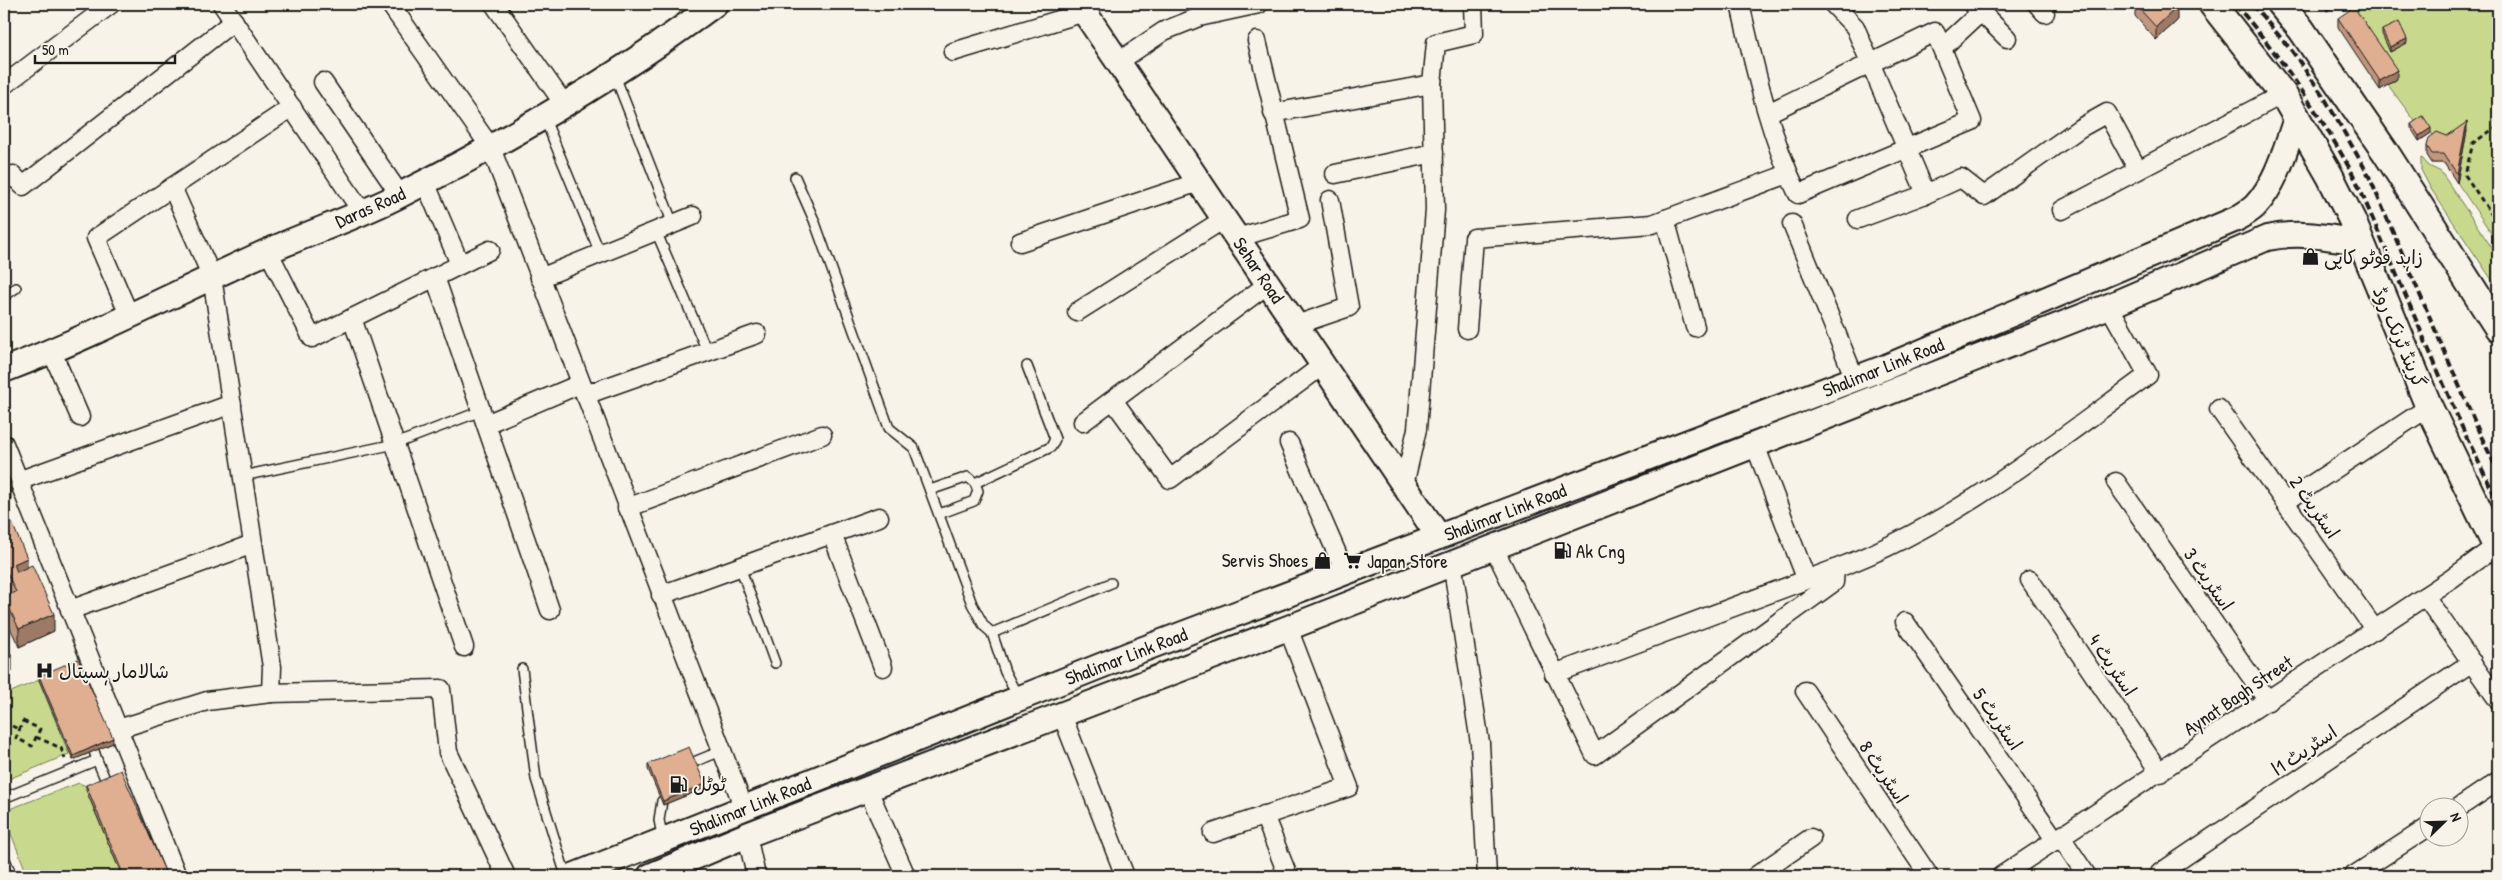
<svg xmlns="http://www.w3.org/2000/svg" width="2502" height="880" font-family="'Patrick Hand','Playpen Sans Arabic',sans-serif">
<rect width="100%" height="100%" fill="#f7f3e8"/>
<filter id="ink" filterUnits="userSpaceOnUse"><feTurbulence type="fractalNoise" baseFrequency=".02" numOctaves="2"/><feDisplacementMap in="SourceGraphic" scale="10" xChannelSelector="R" yChannelSelector="G"/><feConvolveMatrix kernelMatrix="1 2 1 2 8 2 1 2 1" color-interpolation-filters="sRGB"/></filter>
<g filter="url(#ink)">
<g fill="#c8d98d" stroke="#727a54">
<polygon points="2346,4 2498,4 2498,243 2444,163 2432,163 2427,155 2429,147 2437,141 2423,121 2417,124 2388,85 2397,79"/>
<polygon points="2421,157 2429,166 2441,172 2498,257 2498,289 2431,189 2421,170"/>
<polygon points="39,680 69,754 4,781 4,695"/>
<polygon points="79,783 91,788 86,790 122,876 28,876 11,834 7,814 12,808"/>
</g>
<g fill="none" stroke-linecap="round" stroke-linejoin="round">
<defs>
<g id="lane">
<polyline points="615,76 673,224"/>
<polyline points="544,117 600,253"/>
<polyline points="795,177 814,220 889,428 914,448 972,604 984,626 992,633"/>
<polyline points="656,231 707,351"/>
<polyline points="4,296 16,288"/>
<polyline points="243,476 395,444 481,411"/>
<polyline points="930,490 968,477 975,483 1051,447 1055,439 1027,366"/>
<polyline points="939,514 974,501 978,491 975,483"/>
<polyline points="740,567 775,663"/>
<polyline points="522,669 536,779 566,876"/>
<polyline points="1018,697 1005,672 992,633 1111,583"/>
<polyline points="97,760 106,781"/>
<polyline points="694,762 721,751"/>
<polyline points="4,798 97,760 94,751"/>
<polyline points="662,801 659,820 663,840"/>
<polyline points="4,857 12,876"/>
</g>
<g id="street">
<polyline points="222,4 362,212"/>
<polyline points="390,4 491,148 744,808"/>
<polyline points="494,4 564,104"/>
<path d="M1740 4C1755 68 1769 135 1798 194L1972 121 1935 32 1768 113"/>
<polyline points="1833,4 1855,27 1926,194"/>
<polyline points="1973,4 2007,38"/>
<polyline points="2037,4 2045,13"/>
<polyline points="1942,48 1981,12"/>
<polyline points="953,52 1085,12"/>
<polyline points="1118,62 1164,31 1199,17 1259,4"/>
<polyline points="323,82 400,195"/>
<polyline points="4,85 111,4"/>
<polyline points="1273,113 1432,84"/>
<polyline points="1335,174 1434,153"/>
<polyline points="4,181 13,175 23,186 234,21"/>
<polyline points="425,182 460,264"/>
<polyline points="172,187 212,277 272,667 271,693 441,689 448,752 506,876"/>
<polyline points="2062,210 2283,94"/>
<polyline points="1665,219 1695,327"/>
<polyline points="1858,219 1926,194 1961,178 1984,196 2080,128 2107,113 2138,170"/>
<polyline points="1792,224 1855,379"/>
<polyline points="1237,238 1300,219 1257,41"/>
<polyline points="1020,242 1199,182"/>
<polyline points="268,251 312,338 490,250"/>
<polyline points="435,277 550,610"/>
<polyline points="540,278 693,216"/>
<polyline points="1077,312 1224,219"/>
<polyline points="130,317 96,238 292,107"/>
<polyline points="352,318 464,647"/>
<polyline points="1296,325 1349,307 1330,200"/>
<polyline points="1467,329 1474,238 1652,224 1788,174"/>
<polyline points="52,352 80,417"/>
<polyline points="585,395 757,334"/>
<polyline points="1113,400 1170,479 1323,365"/>
<polyline points="2219,409 2375,630"/>
<polyline points="1083,422 1268,284"/>
<polyline points="486,424 580,384"/>
<polyline points="1289,443 1345,572"/>
<polyline points="4,444 177,876"/>
<polyline points="1755,445 1806,578"/>
<polyline points="18,481 232,404"/>
<polyline points="2116,482 2268,701"/>
<polyline points="1404,485 1417,429 1435,210 1432,84 1436,43 1474,34 1473,4"/>
<polyline points="2285,502 2429,407"/>
<polyline points="627,508 822,435"/>
<polyline points="832,534 883,667"/>
<path d="M1493 546 1595 755 1834 582 1835 569C1951 526 2049 447 2148 375L2109 306"/>
<polyline points="1452,562 1480,743 1487,876"/>
<polyline points="2030,580 2160,773"/>
<polyline points="661,595 879,517"/>
<polyline points="2425,596 2498,700"/>
<polyline points="70,610 253,544"/>
<polyline points="1905,622 2056,841"/>
<polyline points="1554,674 1835,569"/>
<polyline points="1805,691 1929,876"/>
<polyline points="1062,715 1125,876"/>
<polyline points="118,729 207,701 271,693"/>
<polyline points="868,790 906,876"/>
<polyline points="2458,808 2498,781"/>
<polyline points="1264,815 1288,876"/>
<polyline points="1213,833 1349,787 1288,628"/>
<polyline points="747,835 756,876"/>
<polyline points="2061,837 2087,876"/>
<polyline points="2160,873 2472,662"/>
<polyline points="1756,876 1811,838"/>
<polyline points="2001,876 2451,579 2496,546"/>
<polyline points="2353,876 2430,826"/>
</g>
<g id="secondary">
<polyline points="1079,4 1439,537"/>
<path d="M4 370C93 336 178 292 264 253 310 232 358 217 402 194 511 139 617 77 715 4"/>
<path d="M573 876 1133 653 1886 367 2236 219C2242 215 2251 211 2256 205 2278 181 2286 146 2297 116"/>
<path d="M650 876 747 835 1288 628 2109 306 2267 238C2299 231 2328 237 2360 242"/>
</g>
<g id="primary">
<polyline points="2212,4 2283,94 2330,176 2352,220 2429,407 2498,550"/>
<polyline points="2280,4 2301,29 2386,153 2498,328"/>
</g>
</defs>
<use href="#lane" stroke="#1c1c1c" stroke-width="12"/>
<use href="#street" stroke="#1c1c1c" stroke-width="21"/>
<use href="#secondary" stroke="#1c1c1c" stroke-width="28"/>
<use href="#primary" stroke="#1c1c1c" stroke-width="30"/>
<g stroke="#1c1c1c" stroke-width="3" stroke-dasharray="5 4" stroke-linecap="butt">
<polyline points="2498,126 2473,143 2465,175 2498,224"/>
<polygon points="23,721 40,729 32,746 16,738"/>
<polyline points="4,722 20,730"/>
<polyline points="36,737 61,748 65,759"/>
</g>
<use href="#lane" stroke="#f7f3e8" stroke-width="9"/>
<use href="#street" stroke="#f7f3e8" stroke-width="18"/>
<use href="#secondary" stroke="#f7f3e8" stroke-width="24"/>
<use href="#primary" stroke="#f7f3e8" stroke-width="26"/>
<g stroke="#1c1c1c" stroke-width="4" stroke-dasharray="8 4" stroke-linecap="butt">
<path d="M2235 4C2282 58 2322 117 2356 180L2465 434 2498 502"/>
<polyline points="2252,4 2292,51 2324,97 2368,174 2480,434 2498,471"/>
</g>
</g>
<g fill="#c1967e" stroke="#1c1c1c">
<polygon points="2129,4 2174,4 2177,21 2156,40 2135,16 2135,10"/>
<polygon points="2322,4 2338,4 2327,11"/>
<polygon points="2338,18 2397,79 2380,90 2338,27"/>
<polygon points="2382,30 2407,43 2390,52 2382,34"/>
<polygon points="2411,124 2431,133 2419,141 2411,128"/>
<polygon points="2467,131 2457,183 2444,163 2432,163 2427,155 2427,146 2447,136"/>
<polygon points="4,508 7,525 27,568 54,631 19,647 4,615 4,597 10,595 5,585 4,586"/>
<polygon points="39,676 113,743 73,760 39,680"/>
<polygon points="648,764 705,788 663,805 648,769"/>
<polygon points="86,785 167,876 122,876 86,790"/>
</g>
<g fill="#9d7a66" stroke="#1c1c1c">
<polygon points="2327,4 2338,4 2327,11"/>
<polygon points="2177,7 2177,21 2156,40 2156,27"/>
<polygon points="2407,39 2407,43 2390,52 2390,47"/>
<polygon points="2397,70 2397,79 2380,90 2380,81"/>
<polygon points="2467,122 2467,131 2457,183 2457,174"/>
<polygon points="2431,128 2431,133 2419,141 2419,136"/>
<polygon points="11,482 11,499 4,502 4,485"/>
<polygon points="7,514 7,531 4,532 4,515"/>
<polygon points="27,558 27,575 14,581 14,564"/>
<polygon points="5,568 5,585 4,586 4,569"/>
<polygon points="54,614 54,631 19,647 19,629"/>
<polygon points="5,628 5,641 4,642 4,629"/>
<polygon points="12,657 12,671 4,674 4,661"/>
<polygon points="113,738 113,743 73,760 73,756"/>
<polygon points="705,784 705,788 663,805 663,801"/>
</g>
<g fill="#e0af92" stroke="#1c1c1c">
<polygon points="2135,4 2174,4 2177,7 2156,27"/>
<polygon points="2354,7 2397,70 2380,81 2338,18"/>
<polygon points="2399,22 2407,39 2390,47 2382,30"/>
<polygon points="2423,116 2431,128 2419,136 2411,124"/>
<polygon points="2467,122 2457,174 2444,154 2432,154 2427,146 2429,138 2437,132 2447,136"/>
<polygon points="4,467 11,482 4,485"/>
<polygon points="4,508 7,514 4,515"/>
<polygon points="12,523 27,558 14,564 17,572 32,565 54,614 19,629 4,597 16,592 5,568 4,569 4,526"/>
<polygon points="4,639 12,657 4,661"/>
<polygon points="78,659 113,738 73,756 39,676"/>
<polygon points="689,747 705,784 663,801 648,764"/>
<polygon points="121,770 167,876 124,876 86,785"/>
<polygon points="4,868 7,876 4,876"/>
</g>
</g>
<defs>
<symbol id="shop-bare" viewBox="-9 -9 18 18"><path d="M-5-2.5h2.3a2.7 3.5 0 0 1 5.4 0H5L5.5 6h-11ZM-1.5-2.5h3a1.5 2.3 0 0 0-3 0Z" fill="#1c1c1c" stroke="#f7f3e8" stroke-width="2.5" paint-order="stroke"/></symbol>
<symbol id="fuel-bare" viewBox="-9 -9 18 18"><path d="M-5.5-6h7V0h2V4h1.3V-2.5L3-4.5l.8-.8L6-3V5H2.5V1h-1V6h-7ZM-4.2-4.7v3.2H.2V-4.7Z" fill="#1c1c1c" stroke="#f7f3e8" stroke-width="2.5" paint-order="stroke"/></symbol>
<symbol id="supermarket-bare" viewBox="-9 -9 18 18"><path d="M-6-5.5h2.5l.6 2H6L4.5 2H-2.5L-4.4-4H-6ZM-1.5 3.2a1.3 1.3 0 1 0 .1 0ZM3 3.2a1.3 1.3 0 1 0 .1 0Z" fill="#1c1c1c" stroke="#f7f3e8" stroke-width="2.5" paint-order="stroke"/></symbol>
<symbol id="hospital-bare" viewBox="-9 -9 18 18"><path d="M-5-5h3v3.5h4V-5h3V5h-3V1.5h-4V5h-3Z" fill="#1c1c1c" stroke="#f7f3e8" stroke-width="2.5" paint-order="stroke"/></symbol>
</defs>
<g fill-rule="evenodd">
<use href="#shop-bare" x="2298" y="244" width="25" height="25"/>
<use href="#fuel-bare" x="1550" y="538" width="25" height="25"/>
<use href="#shop-bare" x="1310" y="548" width="25" height="25"/>
<use href="#supermarket-bare" x="1340" y="548" width="25" height="25"/>
<use href="#hospital-bare" x="32" y="658" width="25" height="25"/>
<use href="#fuel-bare" x="666" y="772" width="25" height="25"/>
</g>
<g text-anchor="middle" dominant-baseline="central" stroke-width="4" stroke-linejoin="round" paint-order="stroke">
<g font-size="19" fill="#1c1c1c" stroke="#f7f3e8">
<text transform="translate(370 207) rotate(-24)">Daras Road</text>
<text transform="translate(1259 270) rotate(56)">Sehar Road</text>
<text transform="translate(2400 337) rotate(67)">گرینڈ ٹرنک روڈ</text>
<text transform="translate(1883 367) rotate(-22)">Shalimar Link Road</text>
<text transform="translate(2315 507) rotate(55)">اسٹریٹ 2</text>
<text transform="translate(1505 512) rotate(-21)">Shalimar Link Road</text>
<text transform="translate(2209 579) rotate(55)">اسٹریٹ 3</text>
<text transform="translate(1126 656) rotate(-21)">Shalimar Link Road</text>
<text transform="translate(2113 665) rotate(56)">اسٹریٹ 4</text>
<text transform="translate(2238 695) rotate(-34)">Aynat Bagh Street</text>
<text transform="translate(1998 719) rotate(55)">اسٹریٹ 5</text>
<text transform="translate(2304 750) rotate(-34)">اسٹریٹ 1ا</text>
<text transform="translate(1884 772) rotate(56)">اسٹریٹ 8</text>
<text transform="translate(750 806) rotate(-22)">Shalimar Link Road</text>
</g>
<g font-size="19" fill="#1c1c1c" stroke="#f7f3e8" text-anchor="start">
<text x="2324" y="257">زاہد فوٹو کاپی</text>
<text x="1576" y="551">Ak Cng</text>
<text x="1308" y="560" text-anchor="end">Servis Shoes</text>
<text x="1367" y="561">Japan Store</text>
<text x="59" y="671">شالامار ہسپتال</text>
<text x="693" y="784">ٹوٹل</text>
</g>
</g>
<rect width="2502" height="880" fill="none" stroke="#f7f3e8" stroke-width="20"/>
<rect x="10" y="10" width="2482" height="860" fill="none" stroke="#1c1c1c" stroke-width="2" filter="url(#ink)"/>
<g transform="translate(2444 822) rotate(67)"><circle r="24" fill="#f7f3e8" stroke="#9f9d96"/>
<path d="M0-4L9 19L0 12L-9 19Z" fill="#1c1c1c"/>
<text y="-8" font-size="14" font-weight="bold" text-anchor="middle" fill="#1c1c1c">N</text>
</g>
<path d="M35 55v8h140v-8" fill="none" stroke="#1c1c1c" stroke-width="2.5"/>
<text x="42" y="55" font-size="15" fill="#1c1c1c" stroke="#f7f3e8" stroke-width="4" paint-order="stroke">50 m</text>
</svg>
